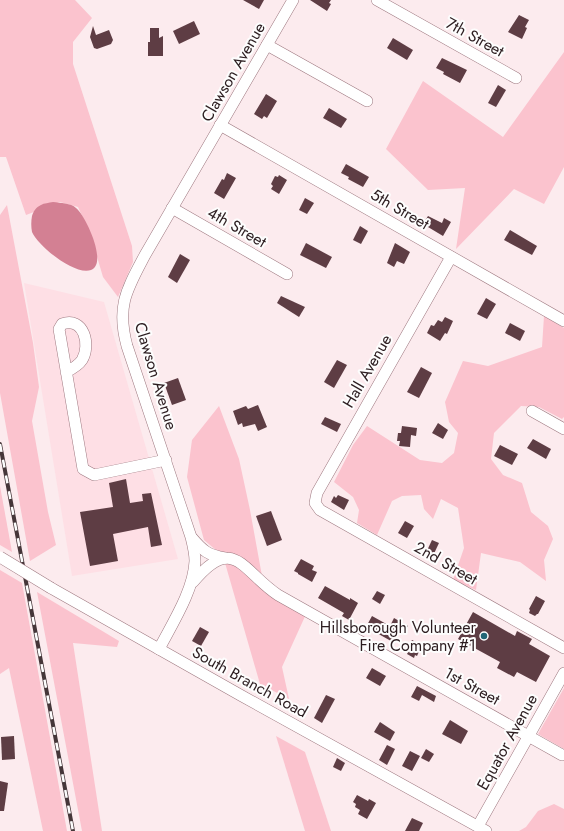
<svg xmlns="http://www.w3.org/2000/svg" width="564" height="831" font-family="Jost,sans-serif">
<rect width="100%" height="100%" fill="#fcebee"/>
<polygon fill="#fedfe5" points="24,283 104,302 178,559 72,576"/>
<g fill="#fbc3ce">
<polygon points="0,0 75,0 92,18 73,42 73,64 132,246 133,262 118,297 103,277 90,233 78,207 60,202 26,215 6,157 0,157"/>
<polygon points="564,52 564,167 544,204 514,189 456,249 465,188 428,190 386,149 423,81 503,137"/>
<polygon points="7,205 33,343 39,387 32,421 48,512 56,545 30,561 0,393 0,215"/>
<polygon points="544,316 564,328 564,417 562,419 539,407 521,406 494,433 491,459 503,475 522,483 531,512 548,526 553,539 544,560 546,581 520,562 481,553 476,590 453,580 464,548 458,508 441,499 433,519 424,509 421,495 402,496 392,501 377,535 357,523 359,510 353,497 334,482 353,445 367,426 420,460 442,463 454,453 458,433 449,422 445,402 463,361 488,366 542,347"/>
<polygon points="219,406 239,459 250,510 264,587 307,612 282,667 289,699 260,684 223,556 204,540 187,477 192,440"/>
<polygon points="0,486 12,552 0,545"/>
<polygon points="0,570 22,583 67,831 43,831 9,668 0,674"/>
<polygon points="37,592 119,641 117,647 73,643 102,831 82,831"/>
<polygon points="564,688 564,749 538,734"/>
<polygon points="276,736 305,752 331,831 305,831"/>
<polygon points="554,804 564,809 564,831 519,831 526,827 538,811"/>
</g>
<path fill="#d38093" d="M53 202C60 203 71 203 76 208 86 216 108 264 91 270 75 276 38 246 32 232 31 227 31 221 32 216 33 212 36 207 41 205 44 203 49 203 53 202Z"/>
<g fill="#5e3d44">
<polygon points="243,0 264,0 259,9"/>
<polygon points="310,0 331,0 329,3 331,4 327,11"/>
<polygon points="519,15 529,20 525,27 527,28 522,39 508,32"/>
<polygon points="194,21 200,34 179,44 173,31"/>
<polygon points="93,26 96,35 109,30 113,40 111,44 97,49 94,48 90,37"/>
<polygon points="150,28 159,28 159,38 163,36 163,56 148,56 148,42 150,42"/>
<polygon points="393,38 413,50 407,60 387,48"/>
<polygon points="442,58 467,70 460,83 443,74 444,72 436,68"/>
<polygon points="498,85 506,90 496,107 488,103"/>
<polygon points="266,94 277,101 267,118 264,116 262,119 254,114"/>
<polygon points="329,108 347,119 341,128 323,118"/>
<polygon points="346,164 369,177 363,187 348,179 349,177 341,173"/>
<polygon points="227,173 236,178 224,199 214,193 222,179 224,180"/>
<polygon points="279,175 287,180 279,194 271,189 273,186 271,184 275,176 278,177"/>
<polygon points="305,198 314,203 307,214 299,210"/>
<polygon points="428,216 442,223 444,218 451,222 443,236 423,224"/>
<polygon points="360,226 368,231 361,244 353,240"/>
<polygon points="510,230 537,246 532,255 504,240"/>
<polygon points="306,243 332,257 326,268 300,255"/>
<polygon points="395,243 410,252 404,264 397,261 394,267 387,263"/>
<polygon points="180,254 190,260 177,283 168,277"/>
<polygon points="281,296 305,307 299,317 277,303"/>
<polygon points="486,298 496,304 487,319 477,314"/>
<polygon points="445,317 453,321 447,334 445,333 440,341 427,333 431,325 434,326 438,320 442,322"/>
<polygon points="510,323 525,331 520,341 505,333"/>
<polygon points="337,360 347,365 334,388 324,382"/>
<polygon points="421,367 432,373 419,398 407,392"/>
<polygon points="178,378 186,400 172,405 164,383"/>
<polygon points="258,405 267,427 258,431 255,424 243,427 242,423 238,425 233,411 246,406 248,409"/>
<polygon points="325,417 341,424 337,432 321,424"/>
<polygon points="438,423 448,430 443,439 432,433"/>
<polygon points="402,426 417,428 416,436 411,435 410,447 399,446 400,441 397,441 398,433 401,433"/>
<polygon points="533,439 551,449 546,459 527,448"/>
<polygon points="500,445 518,454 512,465 494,456"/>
<polygon points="126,479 130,503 143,501 142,494 151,493 162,545 151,547 148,527 113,534 118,561 90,566 80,512 113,507 109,483"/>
<polygon points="338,495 349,500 344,510 331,502 334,496 336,498"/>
<polygon points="271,511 282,540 267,546 256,516"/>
<polygon points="405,521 414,526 407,538 398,533"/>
<polygon points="432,540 439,543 431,560 424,557"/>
<polygon points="301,559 314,566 312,570 317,572 312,582 298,574 298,573 294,571"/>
<polygon points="325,586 350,600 350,598 358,603 349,620 342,616 344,613 318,598"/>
<polygon points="377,591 385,595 380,604 372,599"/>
<polygon points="536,596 545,601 538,614 537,614 535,616 529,613 530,610 529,609"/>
<polygon points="473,612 515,636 517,631 532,639 529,644 550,656 536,682 517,672 514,677 497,668 500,662 458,639"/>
<polygon points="372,616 390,626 394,618 408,626 404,632 398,629 391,641 366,627"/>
<polygon points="200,627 209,632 201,646 192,641"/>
<polygon points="412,640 422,645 417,656 415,655 414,658 407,654 408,652 406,651"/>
<polygon points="372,668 386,676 380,686 366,678"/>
<polygon points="417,686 436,696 434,702 422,695 419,701 411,697"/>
<polygon points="326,695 335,699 322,723 314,718"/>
<polygon points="450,720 468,731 461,744 442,734"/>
<polygon points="380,722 395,732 390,741 374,732"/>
<polygon points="14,736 15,759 2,760 1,737"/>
<polygon points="387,745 395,749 387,765 379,760"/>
<polygon points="426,749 434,754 429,762 421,758"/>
<polygon points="410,751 420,756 412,771 402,766"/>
<polygon points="337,758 345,763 341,771 333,767"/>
<polygon points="0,781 8,783 4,811 0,811"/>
<polygon points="357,795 368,801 369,799 376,803 367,819 358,814 360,810 355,807 356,804 353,802"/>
<polygon points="412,818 423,823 419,831 405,831"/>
</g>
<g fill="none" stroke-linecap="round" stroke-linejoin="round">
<defs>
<g id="minor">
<polyline points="377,0 516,78"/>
<polyline points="267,45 367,101"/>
<polyline points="220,125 564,321"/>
<polyline points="172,208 287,274"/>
<polyline points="451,257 317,493 315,503 320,510 564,648"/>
<path d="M66 372C72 369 78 366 82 360 91 345 84 316 62 324L59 329 83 469 94 475 166 460"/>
<polyline points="532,411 564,429"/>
<path d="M192 538C203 551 208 555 225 558"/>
<path d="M193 582C234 533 242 571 278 595L562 755"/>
<polyline points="51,588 242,696 486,831"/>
<path d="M159 649C172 624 194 590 195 561 195 553 193 545 191 537L127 346C116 306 127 289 145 255L293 0"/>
<polyline points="478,826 564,673"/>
</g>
</defs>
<use href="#minor" stroke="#9d777f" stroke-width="12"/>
<use href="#minor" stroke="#fff" stroke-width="11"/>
<defs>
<polyline id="rail" points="0,444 73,831"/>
</defs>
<use href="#rail" stroke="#453639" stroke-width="4"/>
<use href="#rail" stroke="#fdfdfd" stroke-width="2.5" stroke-dasharray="8" stroke-linecap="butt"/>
<defs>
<polyline id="minor-bridge" points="0,557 51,588"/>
</defs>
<use href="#minor-bridge" stroke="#9d777f" stroke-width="12" stroke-linecap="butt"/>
<use href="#minor-bridge" stroke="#fff" stroke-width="11"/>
</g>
<circle fill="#206676" stroke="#fdfdfd" stroke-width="1.5" cx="484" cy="636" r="4"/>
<g text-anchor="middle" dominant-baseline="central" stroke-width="4" stroke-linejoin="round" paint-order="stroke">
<g font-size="16" fill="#2c1d20" stroke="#fdfdfd">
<text transform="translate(475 37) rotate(29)">7th Street</text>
<text transform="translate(233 72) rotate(-60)">Clawson Avenue</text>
<text transform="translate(400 209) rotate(30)">5th Street</text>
<text transform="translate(237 227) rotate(30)">4th Street</text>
<text transform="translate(367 371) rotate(-60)">Hall Avenue</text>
<text transform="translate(156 376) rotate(73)">Clawson Avenue</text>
<text transform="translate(446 563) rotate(30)">2nd Street</text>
<text transform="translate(250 682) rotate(29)">South Branch Road</text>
<text transform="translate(472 686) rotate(29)">1st Street</text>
<text transform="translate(507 742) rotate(-61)">Equator Avenue</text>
</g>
<g font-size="16" fill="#2c1d20" stroke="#fdfdfd" text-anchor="end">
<text x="476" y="627">Hillsborough Volunteer<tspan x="476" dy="18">Fire Company #1</tspan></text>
</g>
</g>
</svg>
